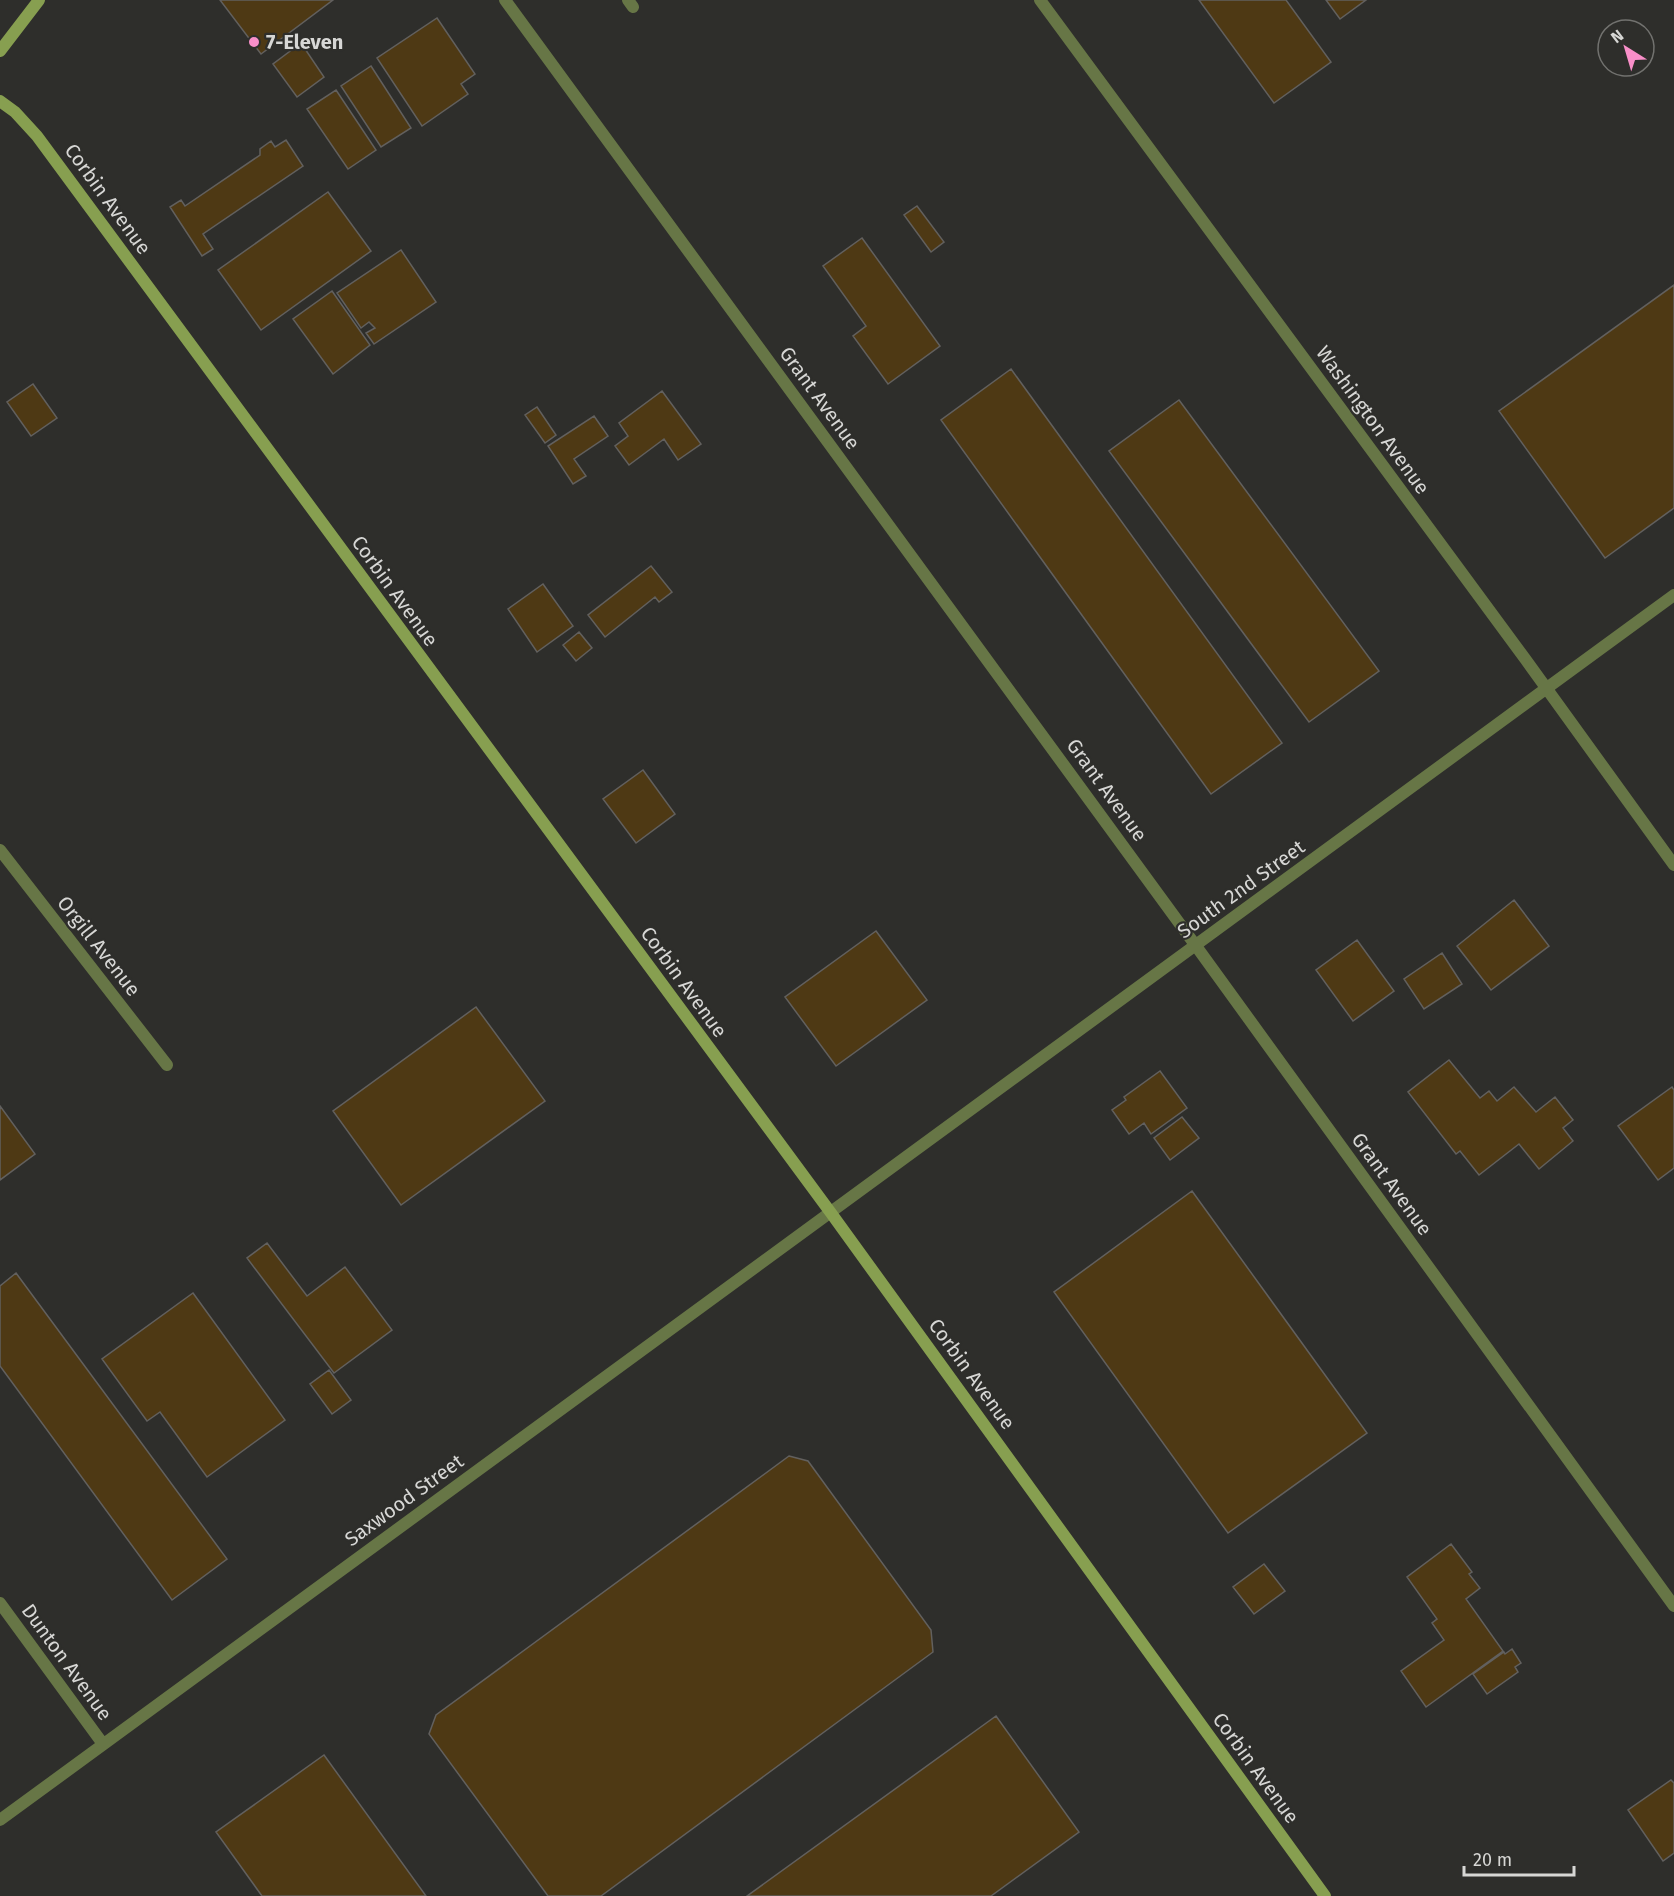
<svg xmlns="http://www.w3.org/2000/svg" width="1674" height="1896" viewBox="0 0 1674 1896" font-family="'Fira Sans',sans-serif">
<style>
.building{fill:#4e3914;stroke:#62605e;stroke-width:1.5}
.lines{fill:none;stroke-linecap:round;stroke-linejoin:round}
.lane{stroke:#677646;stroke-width:12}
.street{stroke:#677646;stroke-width:12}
.secondary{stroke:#879f50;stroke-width:12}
.poi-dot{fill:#f98fc9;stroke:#2e2e2b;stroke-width:2}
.labels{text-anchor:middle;stroke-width:4.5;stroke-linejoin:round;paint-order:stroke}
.poi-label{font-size:20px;font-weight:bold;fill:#d7d7d5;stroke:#2e2e2b;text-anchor:start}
.street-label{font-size:20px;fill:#d7d7d5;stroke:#2e2e2b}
</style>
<rect width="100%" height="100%" fill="#2e2e2b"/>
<path class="building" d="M220 0H333L261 54Z
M1199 0H1286L1331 62 1274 103Z
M1326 0H1366L1340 19Z
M437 18 475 74 461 84 468 94 422 126 377 58Z
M301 43 324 77 297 97 273 64Z
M371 66 411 128 381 147 341 86Z
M336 90 376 150 348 169 307 109Z
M286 140 303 166 203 234 213 249 202 256 170 207 181 200 185 206 260 155V149L271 141 275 147Z
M328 192 371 251 261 330 218 270Z
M917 206 944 242 931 252 904 215Z
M862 238 940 346 888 384 853 336 866 326 823 266Z
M401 250 436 302 374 344 366 333 375 328 369 322 361 328 337 293Z
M1674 285V508L1605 558 1499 411Z
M332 291 370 345 333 374 293 319Z
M1011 369 1282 743 1211 794 941 420Z
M33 384 57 418 31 436 7 402Z
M662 391 701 444 678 460 664 439 629 465 615 446 628 436 619 423Z
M1179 400 1379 671 1309 722 1109 451Z
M537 407 556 435 545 443 525 415Z
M594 416 608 436 574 459 586 476 573 484 548 446Z
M651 566 672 592 659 602 655 597 605 637 588 615Z
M543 584 573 626 537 652 508 609Z
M579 632 592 648 576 661 563 645Z
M643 770 675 814 636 843 603 799Z
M1514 900 1549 946 1491 990 1457 946Z
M876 931 927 1000 836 1066 785 997Z
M1357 940 1394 991 1353 1021 1316 970Z
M1442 953 1462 984 1424 1009 1404 979Z
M476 1007 545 1101 401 1205 333 1111Z
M1449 1060 1480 1098 1489 1091 1497 1101 1514 1087 1536 1112 1555 1097 1573 1120 1563 1128 1573 1141 1539 1169 1519 1144 1479 1175 1460 1151 1456 1154 1408 1092Z
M1160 1071 1187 1108 1151 1134 1144 1123 1129 1134 1112 1110 1126 1100 1124 1097Z
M1672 1087 1674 1090V1168L1658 1180 1618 1126Z
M0 1106 35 1154 0 1180Z
M1182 1117 1199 1138 1170 1160 1154 1138Z
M1192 1191 1367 1433 1228 1533 1054 1292Z
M267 1243 307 1296 345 1267 392 1330 334 1373 247 1258Z
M16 1273 227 1559 172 1600 0 1366V1286Z
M193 1293 285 1420 207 1477 160 1412 147 1421 102 1359Z
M329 1370 351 1400 332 1414 310 1384Z
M789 1456 808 1461 931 1630 933 1652 601 1896H548L429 1734 436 1715Z
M1451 1544 1472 1572 1469 1574 1480 1588 1466 1599 1503 1651 1426 1707 1401 1671 1444 1640 1432 1623 1437 1619 1407 1577Z
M1264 1564 1285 1591 1254 1614 1233 1587Z
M1512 1649 1521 1663 1515 1667 1518 1672 1487 1694 1473 1674 1504 1652 1505 1654Z
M996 1716 1079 1832 991 1896H747Z
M324 1755 426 1896H262L216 1832Z
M1671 1780 1674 1783V1853L1663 1861 1628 1810Z"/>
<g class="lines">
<path class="lane" d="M628 0 633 7"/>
<path class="street" d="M505 0 1196 946 1674 1606
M1040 0 1526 660 1674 865
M0 850 167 1065
M0 1603 103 1744
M0 1820 1674 595"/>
<path class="secondary" d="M0 51 39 0
M0 101 15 112 37 136 831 1213 1325 1896"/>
</g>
<circle class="poi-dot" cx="254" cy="42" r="6"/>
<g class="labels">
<g class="poi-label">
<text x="266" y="49">7-Eleven</text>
</g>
<g class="street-label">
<text transform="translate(108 199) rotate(54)" y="7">Corbin Avenue</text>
<text transform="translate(820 398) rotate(54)" y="7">Grant Avenue</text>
<text transform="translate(1373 420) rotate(54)" y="7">Washington Avenue</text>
<text transform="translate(395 591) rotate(54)" y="7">Corbin Avenue</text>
<text transform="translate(1107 790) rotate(54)" y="7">Grant Avenue</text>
<text transform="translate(1241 889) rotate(-36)" y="7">South 2nd Street</text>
<text transform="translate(99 946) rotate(52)" y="7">Orgill Avenue</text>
<text transform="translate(684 982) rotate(54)" y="7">Corbin Avenue</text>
<text transform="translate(1392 1184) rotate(54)" y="7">Grant Avenue</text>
<text transform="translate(972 1374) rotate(54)" y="7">Corbin Avenue</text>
<text transform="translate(404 1500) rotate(-36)" y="7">Saxwood Street</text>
<text transform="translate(67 1662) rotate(54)" y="7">Dunton Avenue</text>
<text transform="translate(1256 1768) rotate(54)" y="7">Corbin Avenue</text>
</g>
</g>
<g transform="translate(1626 48) rotate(323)"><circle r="28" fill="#2e2e2b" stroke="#72726f" stroke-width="1.5"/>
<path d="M0-4.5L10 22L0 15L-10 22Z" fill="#f98fc9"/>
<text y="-9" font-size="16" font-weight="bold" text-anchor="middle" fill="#d7d7d5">N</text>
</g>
<path d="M1464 1866v9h110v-9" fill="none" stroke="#d7d7d5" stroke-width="3"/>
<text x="1473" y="1866" font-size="18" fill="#d7d7d5" stroke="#2e2e2b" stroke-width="4.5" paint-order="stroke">20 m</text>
</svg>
